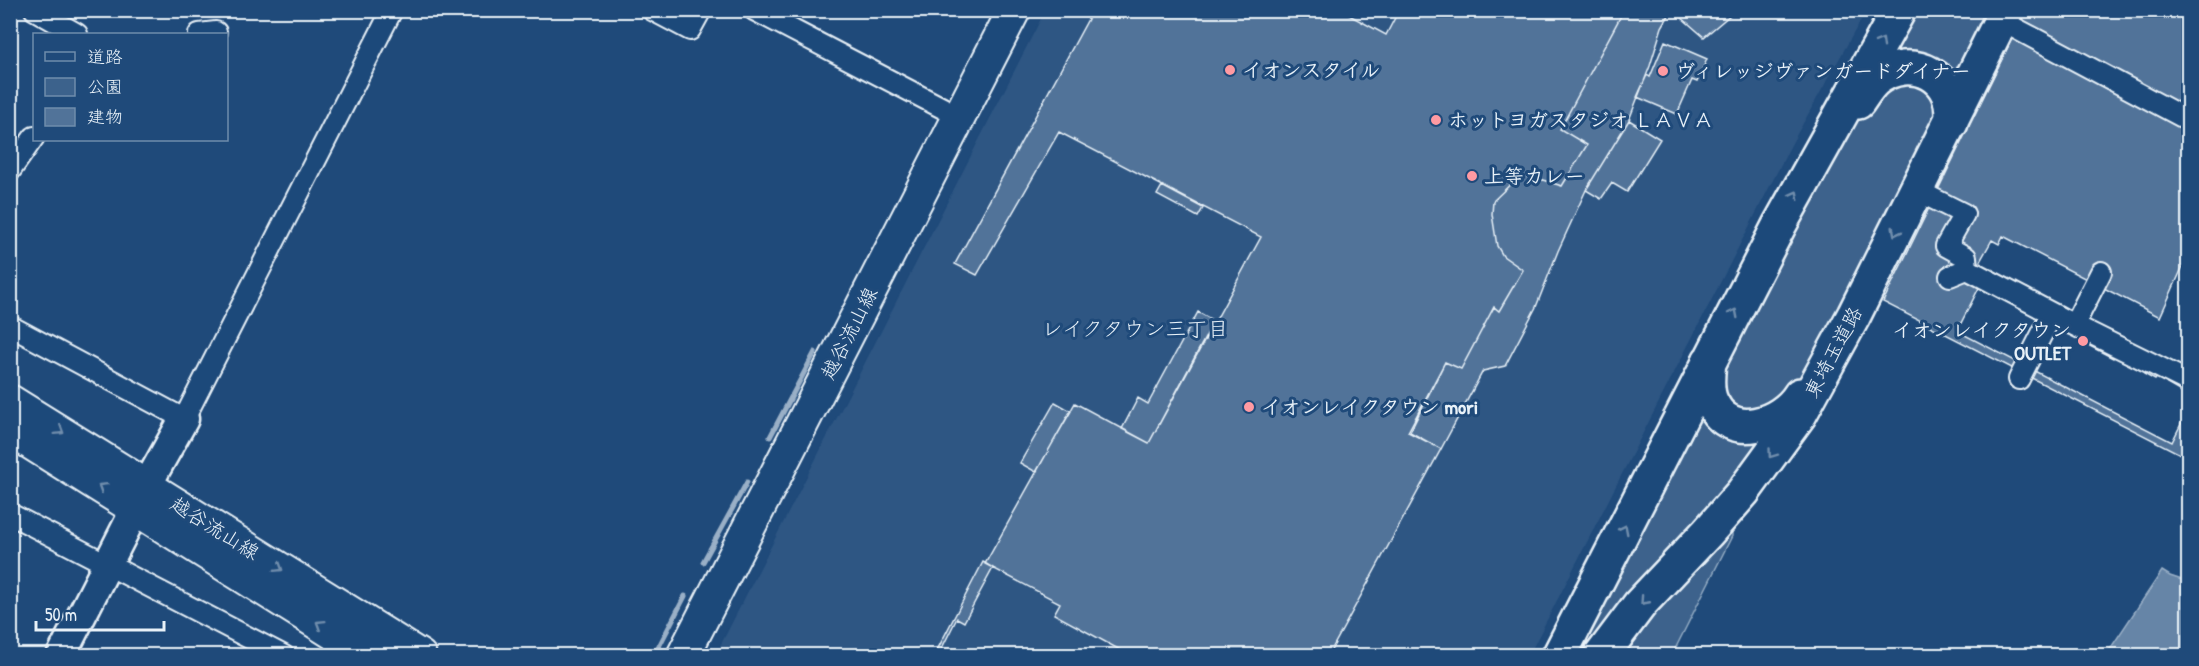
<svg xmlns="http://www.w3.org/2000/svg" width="2199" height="666" viewBox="0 0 2199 666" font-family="'Patrick Hand','Klee One',sans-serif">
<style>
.built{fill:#2e5683}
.green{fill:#3c628c;stroke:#92aac2;stroke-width:1.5}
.water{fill:#6685a7;stroke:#9ab0c7;stroke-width:1.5}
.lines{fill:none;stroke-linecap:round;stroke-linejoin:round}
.stream{stroke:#9ab0c7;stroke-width:5}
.building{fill:#517399;stroke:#e8f1f8;stroke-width:1.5;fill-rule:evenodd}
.street-casing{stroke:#e8f1f8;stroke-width:24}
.secondary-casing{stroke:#e8f1f8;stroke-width:33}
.primary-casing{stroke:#e8f1f8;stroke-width:36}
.highway-casing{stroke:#e8f1f8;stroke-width:38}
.street{stroke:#1f4a7a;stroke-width:20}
.secondary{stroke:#1f4a7a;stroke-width:28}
.primary{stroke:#1f4a7a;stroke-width:32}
.highway{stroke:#1f4a7a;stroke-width:33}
.oneway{stroke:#6f8dac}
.poi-dot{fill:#ff9aa2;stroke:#1f4a7a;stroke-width:2}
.labels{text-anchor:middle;stroke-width:6;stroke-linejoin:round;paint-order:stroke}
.poi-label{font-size:20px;font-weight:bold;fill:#e8f1f8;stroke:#1f4a7a;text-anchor:start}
.street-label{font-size:20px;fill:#e8f1f8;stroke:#1f4a7a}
.neighbourhood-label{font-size:21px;fill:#e8f1f8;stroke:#1f4a7a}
</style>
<rect width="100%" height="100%" fill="#1f4a7a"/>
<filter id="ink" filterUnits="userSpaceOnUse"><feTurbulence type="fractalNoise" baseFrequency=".0167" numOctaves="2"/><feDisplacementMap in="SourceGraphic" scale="12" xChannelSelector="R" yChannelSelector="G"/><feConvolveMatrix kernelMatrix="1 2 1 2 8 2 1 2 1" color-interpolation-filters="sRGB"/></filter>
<g filter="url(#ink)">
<path class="built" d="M1045 11H1866L1792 143 1529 655 715 656Z"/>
<path class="green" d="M1909 11H1996L1958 88 1884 58Z
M1888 80 1925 82 1940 115 1844 313 1810 361 1791 393 1767 411 1732 410 1719 375 1810 189 1871 95Z
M1699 400 1780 428 1590 655 1567 656Z
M1732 527V536L1672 655 1623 656 1668 598Z"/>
<path class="water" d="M2162 571 2170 576 2188 582V655H2106Z"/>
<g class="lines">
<path class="stream" d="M770 437 815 352
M703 562 747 482
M654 656 685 596"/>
</g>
<path class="building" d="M1093 10H1340L1386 35 1399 10H1624L1560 129 1587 145 1562 186 1530 176 1516 179 1493 201 1492 214 1497 246 1503 256 1523 270 1499 311 1494 307 1461 369 1445 362 1410 432 1441 449 1328 656H1131L1054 614 1060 603 985 564 1075 403 1149 443 1261 237 1059 132 977 275 955 264Z
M1624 10H1672L1662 27 1650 66 1629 120 1586 190 1558 251 1536 307 1505 366 1483 371 1441 449 1408 432 1445 362 1461 369 1494 307 1499 311 1523 270 1503 256 1497 246 1492 214 1493 201 1516 179 1530 176 1562 186 1587 145 1560 129Z
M1673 10H1736L1704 37Z
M2026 10H2188V454L2184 456 1883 302Z
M1665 41 1707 59 1697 82 1692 80 1677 114 1637 97 1647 75 1650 77Z
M1629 120 1660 139 1627 192 1612 183 1601 199 1586 190Z
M1162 186 1203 208 1198 217 1157 195Z
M2003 236 2160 317 2188 255V350L2185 355 2188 357V372L2178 366 2167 384 2186 395 2188 391V410L2172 442 1957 331 1988 270 1979 263 1992 240 1999 244ZM2027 288 2042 297 2056 320 2072 336 2040 320 2016 305ZM2061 305 2119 338 2069 315ZM2088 345 2115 348 2136 346 2168 361 2155 380 2144 374 2148 369 2118 351 2113 358Z
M1198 312 1214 321 1149 443 1122 429 1138 398 1148 404Z
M1055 402 1071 411 1036 472 1020 463Z
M983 562 993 568 964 622 957 618 938 656H934Z"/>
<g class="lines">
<defs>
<path id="street" d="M35 10 77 34
M652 10 690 30 701 10
M754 10 960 117
M2011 26 2188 120
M199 34 216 32
M10 171 34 137
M1926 195 1964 214 1946 246 1966 257 1967 269 2074 325 2185 380 2188 384
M1950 276 1967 269
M2074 325 2101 272
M10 326 184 419 392 10
M2019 379 2052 314
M10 514 284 656"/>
<path id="secondary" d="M61 656 156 469 184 419"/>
<path id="primary" d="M10 401 420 656
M10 430 370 656
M683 656 1014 10"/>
<path id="highway" d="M1858 102C1863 95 1868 86 1875 80 1911 51 1959 77 1951 123
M1709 361C1708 374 1705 390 1712 403 1730 442 1782 424 1800 395
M1559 656 1780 224 1899 10
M1601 656 1640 604 1708 532 1743 492 1800 414 1854 315 2006 10"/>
</defs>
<use href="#street" class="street-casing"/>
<use href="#secondary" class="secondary-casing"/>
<use href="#primary" class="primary-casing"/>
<use href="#highway" class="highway-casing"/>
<use href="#street" class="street"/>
<use href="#secondary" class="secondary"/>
<use href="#primary" class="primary"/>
<use href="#highway" class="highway"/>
</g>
<defs><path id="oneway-chevron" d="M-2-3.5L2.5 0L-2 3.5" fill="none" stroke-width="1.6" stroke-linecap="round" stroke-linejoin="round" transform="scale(1.5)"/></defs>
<g class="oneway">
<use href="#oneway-chevron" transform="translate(1881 42) rotate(-60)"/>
<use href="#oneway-chevron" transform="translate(1795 195) rotate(-62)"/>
<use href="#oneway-chevron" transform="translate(1896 232) rotate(117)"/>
<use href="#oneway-chevron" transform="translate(1734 313) rotate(-63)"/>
<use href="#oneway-chevron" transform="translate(60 431) rotate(32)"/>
<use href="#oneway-chevron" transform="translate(1772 454) rotate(126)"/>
<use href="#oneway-chevron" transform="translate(102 487) rotate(-148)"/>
<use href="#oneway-chevron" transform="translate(1624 529) rotate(-63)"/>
<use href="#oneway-chevron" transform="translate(279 568) rotate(32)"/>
<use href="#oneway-chevron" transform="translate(1644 601) rotate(132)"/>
<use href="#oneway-chevron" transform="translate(320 624) rotate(-148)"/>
</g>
</g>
<g class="poi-dot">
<circle cx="1230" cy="70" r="6"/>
<circle cx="1663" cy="71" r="6"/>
<circle cx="1436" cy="120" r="6"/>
<circle cx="1472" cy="176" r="6"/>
<circle cx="2083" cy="341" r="6"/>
<circle cx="1249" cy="407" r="6"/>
</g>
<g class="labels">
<g class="poi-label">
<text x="1242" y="77">イオンスタイル</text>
<text x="1675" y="78">ヴィレッジヴァンガードダイナー</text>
<text x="1448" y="127">ホットヨガスタジオ ＬＡＶＡ</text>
<text x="1484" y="183">上等カレー</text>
<text x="2071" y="337" text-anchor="end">イオンレイクタウン<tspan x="2071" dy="23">OUTLET</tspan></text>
<text x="1261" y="414">イオンレイクタウン mori</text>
</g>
<g class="street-label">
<text transform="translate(849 333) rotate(-63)" y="7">越谷流山線</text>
<text transform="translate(1833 352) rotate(-62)" y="7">東埼玉道路</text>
<text transform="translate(215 528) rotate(32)" y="7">越谷流山線</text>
</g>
<g class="neighbourhood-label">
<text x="1135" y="336">レイクタウン三丁目</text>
</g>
</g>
<rect width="2199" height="666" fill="none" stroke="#1f4a7a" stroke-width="36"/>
<rect x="18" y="18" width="2163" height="630" fill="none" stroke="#e8f1f8" stroke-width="2" filter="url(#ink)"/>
<rect x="33" y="33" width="195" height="108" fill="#1f4a7a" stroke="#6f8dac" stroke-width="1.5"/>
<rect x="45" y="52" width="30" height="9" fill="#1f4a7a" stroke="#6f8dac" stroke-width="1.5"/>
<text x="87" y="63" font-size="18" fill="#e8f1f8">道路</text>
<rect x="45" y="78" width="30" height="18" fill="#3c628c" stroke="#6f8dac" stroke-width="1.5"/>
<text x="87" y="93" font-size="18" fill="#e8f1f8">公園</text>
<rect x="45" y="108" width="30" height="18" fill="#517399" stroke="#6f8dac" stroke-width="1.5"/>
<text x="87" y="123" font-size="18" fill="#e8f1f8">建物</text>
<path d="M36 621v9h128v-9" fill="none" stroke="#e8f1f8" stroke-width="3"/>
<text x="45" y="621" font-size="18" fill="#e8f1f8" stroke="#1f4a7a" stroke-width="4.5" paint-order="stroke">50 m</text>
</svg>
